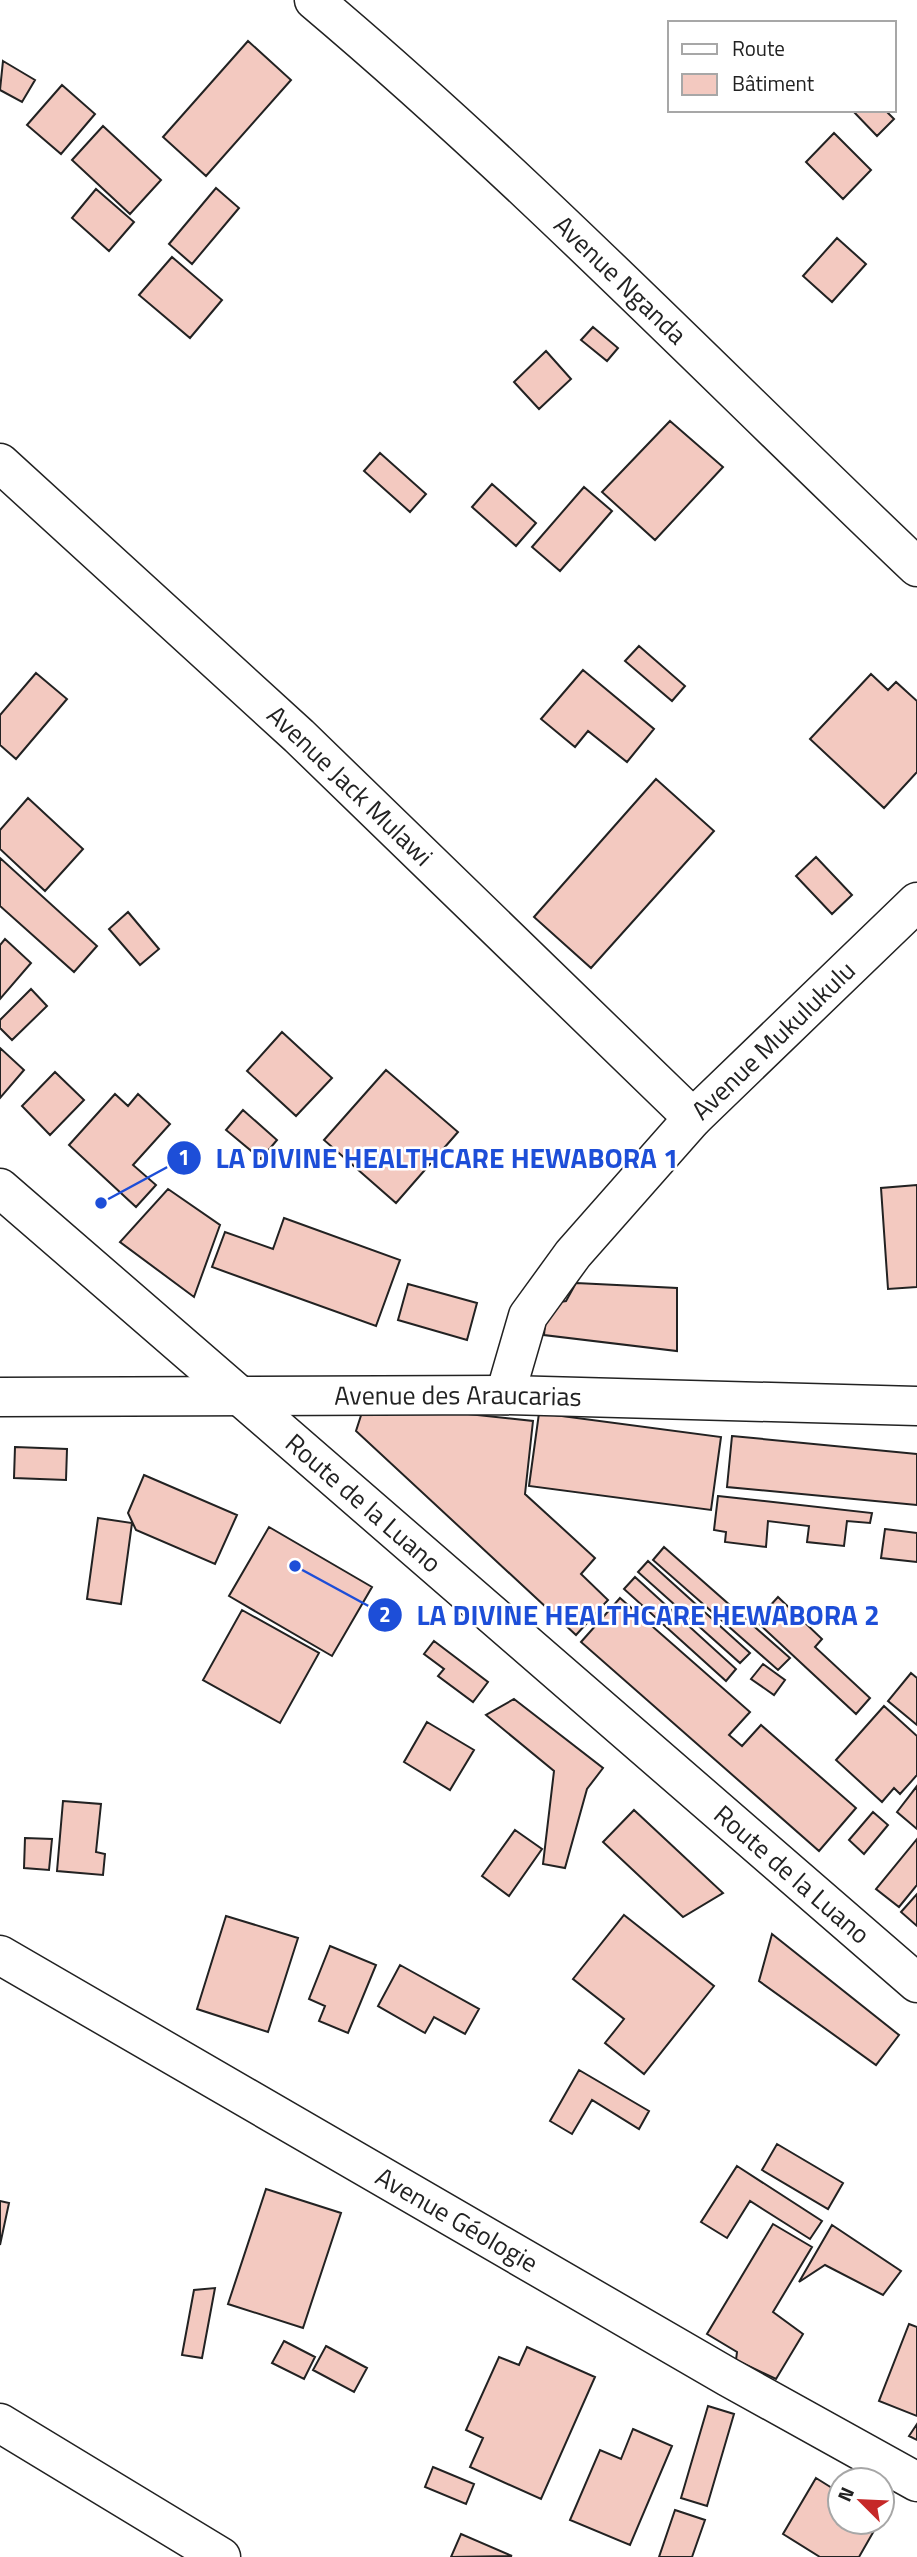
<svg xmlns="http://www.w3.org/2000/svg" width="917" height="2557" viewBox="0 0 917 2557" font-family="'Titillium Web',sans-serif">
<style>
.building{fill:#f3c9c0;stroke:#222;stroke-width:2}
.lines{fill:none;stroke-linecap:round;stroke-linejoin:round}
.minor-casing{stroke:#222;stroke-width:41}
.minor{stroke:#fff;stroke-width:38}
.labels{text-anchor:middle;stroke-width:5;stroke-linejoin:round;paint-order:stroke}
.street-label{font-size:26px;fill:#222;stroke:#fff}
.leader{fill:none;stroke:#1d4ed8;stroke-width:2.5}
.callout-dot{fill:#1d4ed8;stroke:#fff;stroke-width:2.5}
.mark-label{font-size:21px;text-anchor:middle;font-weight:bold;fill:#fff}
.callout-label{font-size:28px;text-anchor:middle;font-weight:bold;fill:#1d4ed8;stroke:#fff;stroke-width:5;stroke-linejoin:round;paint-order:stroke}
</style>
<rect width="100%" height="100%" fill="#fff"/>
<path class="building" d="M248 41 291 80 206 176 163 137Z
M3 61 35 80 22 102 0 90Z
M62 85 95 114 61 154 27 125Z
M852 110H885L894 119 877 136Z
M103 126 161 180 130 214 72 160Z
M834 133 871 170 843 199 806 162Z
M216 188 239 208 192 264 169 244Z
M96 189 134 222 109 251 72 218Z
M837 238 866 264 832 302 803 276Z
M172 257 222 300 190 338 139 295Z
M593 327 618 348 607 361 581 340Z
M546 351 571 379 539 409 514 382Z
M670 421 723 467 655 540 602 492Z
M380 453 426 494 410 512 364 471Z
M492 484 536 523 516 546 472 507Z
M584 487 612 511 560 571 532 547Z
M639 646 685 686 672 701 625 661Z
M583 670 654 729 627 762 588 731 575 747 541 719Z
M36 673 67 699 16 759 0 745V715Z
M871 674 888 690 896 682 917 701V772L884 808 810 739Z
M656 779 714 831 591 968 534 917Z
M28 798 83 849 45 891 0 849V830Z
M816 857 852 895 832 914 796 876Z
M0 858 97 946 74 972 0 906Z
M128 912 159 949 140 965 109 929Z
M5 939 31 963 0 999V945Z
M31 989 47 1006 12 1040 0 1028V1020Z
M282 1032 332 1078 296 1116 247 1071Z
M0 1048 24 1070 0 1098Z
M386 1070 458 1132 396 1203 324 1140Z
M55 1072 84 1100 50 1135 22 1106Z
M115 1094 128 1106 138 1094 170 1124 133 1165 156 1185 136 1207 69 1145Z
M243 1110 277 1140 261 1159 226 1130Z
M917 1185V1287L888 1289 881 1188Z
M168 1189 220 1225 194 1297 120 1242Z
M284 1218 400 1260 376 1326 212 1267 225 1232 273 1249Z
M576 1283 677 1288V1351L544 1335 547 1304 566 1301Z
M408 1284 477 1303 467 1340 398 1320Z
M365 1403 533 1421 525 1494 595 1558 581 1574 608 1600 576 1635 356 1431Z
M539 1413 721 1437 711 1510 529 1486Z
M732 1436 917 1454V1505L727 1487Z
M15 1447 67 1449 66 1480 14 1478Z
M144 1475 237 1515 215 1564 136 1530 128 1513Z
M718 1496 872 1513 870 1523 847 1521 844 1546 807 1542 809 1526 768 1521 766 1547 725 1542 726 1532 714 1530Z
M98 1518 132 1523 121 1604 87 1599Z
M269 1527 372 1587 332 1656 229 1596Z
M885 1529 917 1533V1562L881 1558Z
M664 1547 790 1658 778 1670 653 1560Z
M648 1561 750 1653 740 1663 638 1572Z
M635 1577 736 1669 726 1681 624 1589Z
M778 1597 822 1639 815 1647 870 1698 856 1714 756 1621Z
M620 1598 750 1712 729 1735 742 1746 761 1725 856 1808 819 1851 581 1642Z
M242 1610 319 1653 280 1723 203 1680Z
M434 1641 488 1682 473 1702 438 1676 444 1669 424 1654Z
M763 1664 785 1680 774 1695 751 1679Z
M911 1673 917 1678V1725L888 1701Z
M514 1699 603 1768 587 1789 565 1868 543 1864 554 1771 486 1715Z
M884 1706 917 1736V1775L900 1794 894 1788 882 1802 836 1760Z
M427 1722 474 1750 450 1790 404 1762Z
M917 1786V1829L897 1812Z
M63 1801 101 1804 96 1852 105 1854 103 1875 57 1871Z
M634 1810 723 1893 683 1917 603 1842Z
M873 1812 888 1825 864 1854 849 1840Z
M515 1830 542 1849 509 1896 482 1876Z
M25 1838 52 1839 49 1870 24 1868Z
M917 1839V1885L899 1907 876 1889Z
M917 1894V1926L901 1912Z
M624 1915 714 1986 644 2074 605 2043 624 2019 573 1979Z
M226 1916 298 1938 268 2032 197 2009Z
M772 1934 899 2035 876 2065 759 1981Z
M330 1946 376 1965 348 2033 319 2021 325 2006 309 1999Z
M400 1965 479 2009 465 2034 434 2017 425 2033 378 2006Z
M579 2070 649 2111 639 2129 592 2100 572 2134 550 2121Z
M777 2144 843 2183 828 2209 762 2170Z
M737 2166 822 2221 810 2239 750 2201 727 2238 701 2222Z
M266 2189 341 2213 303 2328 228 2304Z
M0 2201 9 2203 0 2245Z
M773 2224 812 2247 773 2312 803 2334 776 2379 736 2360 737 2352 707 2334Z
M832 2225 901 2271 883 2295 825 2265 799 2282Z
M215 2288 202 2358 182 2355 194 2290Z
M909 2324 917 2327V2416L879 2401Z
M284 2341 315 2357 304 2379 272 2363Z
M326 2346 367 2368 354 2392 313 2370Z
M527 2347 595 2377 541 2499 470 2467 483 2438 466 2430 499 2357 519 2365Z
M708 2406 734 2414 707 2506 681 2498Z
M917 2424V2440L909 2436Z
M633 2429 672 2446 630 2545 570 2520 600 2450 621 2459Z
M433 2467 474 2484 466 2504 425 2487Z
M816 2478 840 2493V2522H879L859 2557H820L783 2534Z
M675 2510 705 2520 692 2557H659Z
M461 2534 512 2556 451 2557Z"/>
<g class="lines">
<defs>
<g id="minor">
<path id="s1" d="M314 0C525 178 717 377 917 567"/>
<path id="s2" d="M0 463 299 736 693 1118"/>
<path id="s3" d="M0 1188 917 1983"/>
<path id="s4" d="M505 1395 528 1316 573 1254 693 1118 917 902"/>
<path id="s5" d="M0 1397 505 1395 917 1406"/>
<path id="s6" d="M0 1955 728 2377 917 2482"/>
<path d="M0 2423 221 2557"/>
</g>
</defs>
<use href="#minor" class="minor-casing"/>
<use href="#minor" class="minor"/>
</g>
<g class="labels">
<g class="street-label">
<text dy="9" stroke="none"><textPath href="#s1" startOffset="415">Avenue Nganda</textPath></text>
<text dy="9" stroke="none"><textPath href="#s2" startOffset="476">Avenue Jack Mulawi</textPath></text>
<text dy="9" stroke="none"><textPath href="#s4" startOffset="452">Avenue Mukulukulu</textPath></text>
<text dy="9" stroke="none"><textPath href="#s5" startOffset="458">Avenue des Araucarias</textPath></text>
<text dy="9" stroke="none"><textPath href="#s3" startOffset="481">Route de la Luano</textPath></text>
<text dy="9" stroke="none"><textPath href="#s3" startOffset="1048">Route de la Luano</textPath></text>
<text dy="9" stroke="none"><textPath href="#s6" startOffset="528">Avenue Géologie</textPath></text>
</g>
</g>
<path class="leader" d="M101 1203L184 1158M295 1566L385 1615"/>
<g class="callout-dot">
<circle cx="101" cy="1203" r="7"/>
<circle cx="295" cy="1566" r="7"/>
<circle cx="184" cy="1158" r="18"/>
<circle cx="385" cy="1615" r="18"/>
</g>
<g class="mark-label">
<text x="184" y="1165">1</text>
<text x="385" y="1622">2</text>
</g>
<g class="callout-label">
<text x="447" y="1168">LA DIVINE HEALTHCARE HEWABORA 1</text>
<text x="648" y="1625">LA DIVINE HEALTHCARE HEWABORA 2</text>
</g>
<rect x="668" y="21" width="228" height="91" fill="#ffffff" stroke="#a7a7a7" stroke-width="2"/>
<rect x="682" y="44" width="35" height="10" fill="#ffffff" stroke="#a7a7a7" stroke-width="2"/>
<text x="732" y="56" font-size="21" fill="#222222">Route</text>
<rect x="682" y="74" width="35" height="21" fill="#f3c9c0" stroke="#a7a7a7" stroke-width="2"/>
<text x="732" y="91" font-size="21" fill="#222222">Bâtiment</text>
<g transform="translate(861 2501) rotate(294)"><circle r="33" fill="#ffffff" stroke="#a7a7a7" stroke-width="2"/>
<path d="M0-5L12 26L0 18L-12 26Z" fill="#c62828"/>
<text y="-10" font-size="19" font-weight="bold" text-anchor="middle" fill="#222222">N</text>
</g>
</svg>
